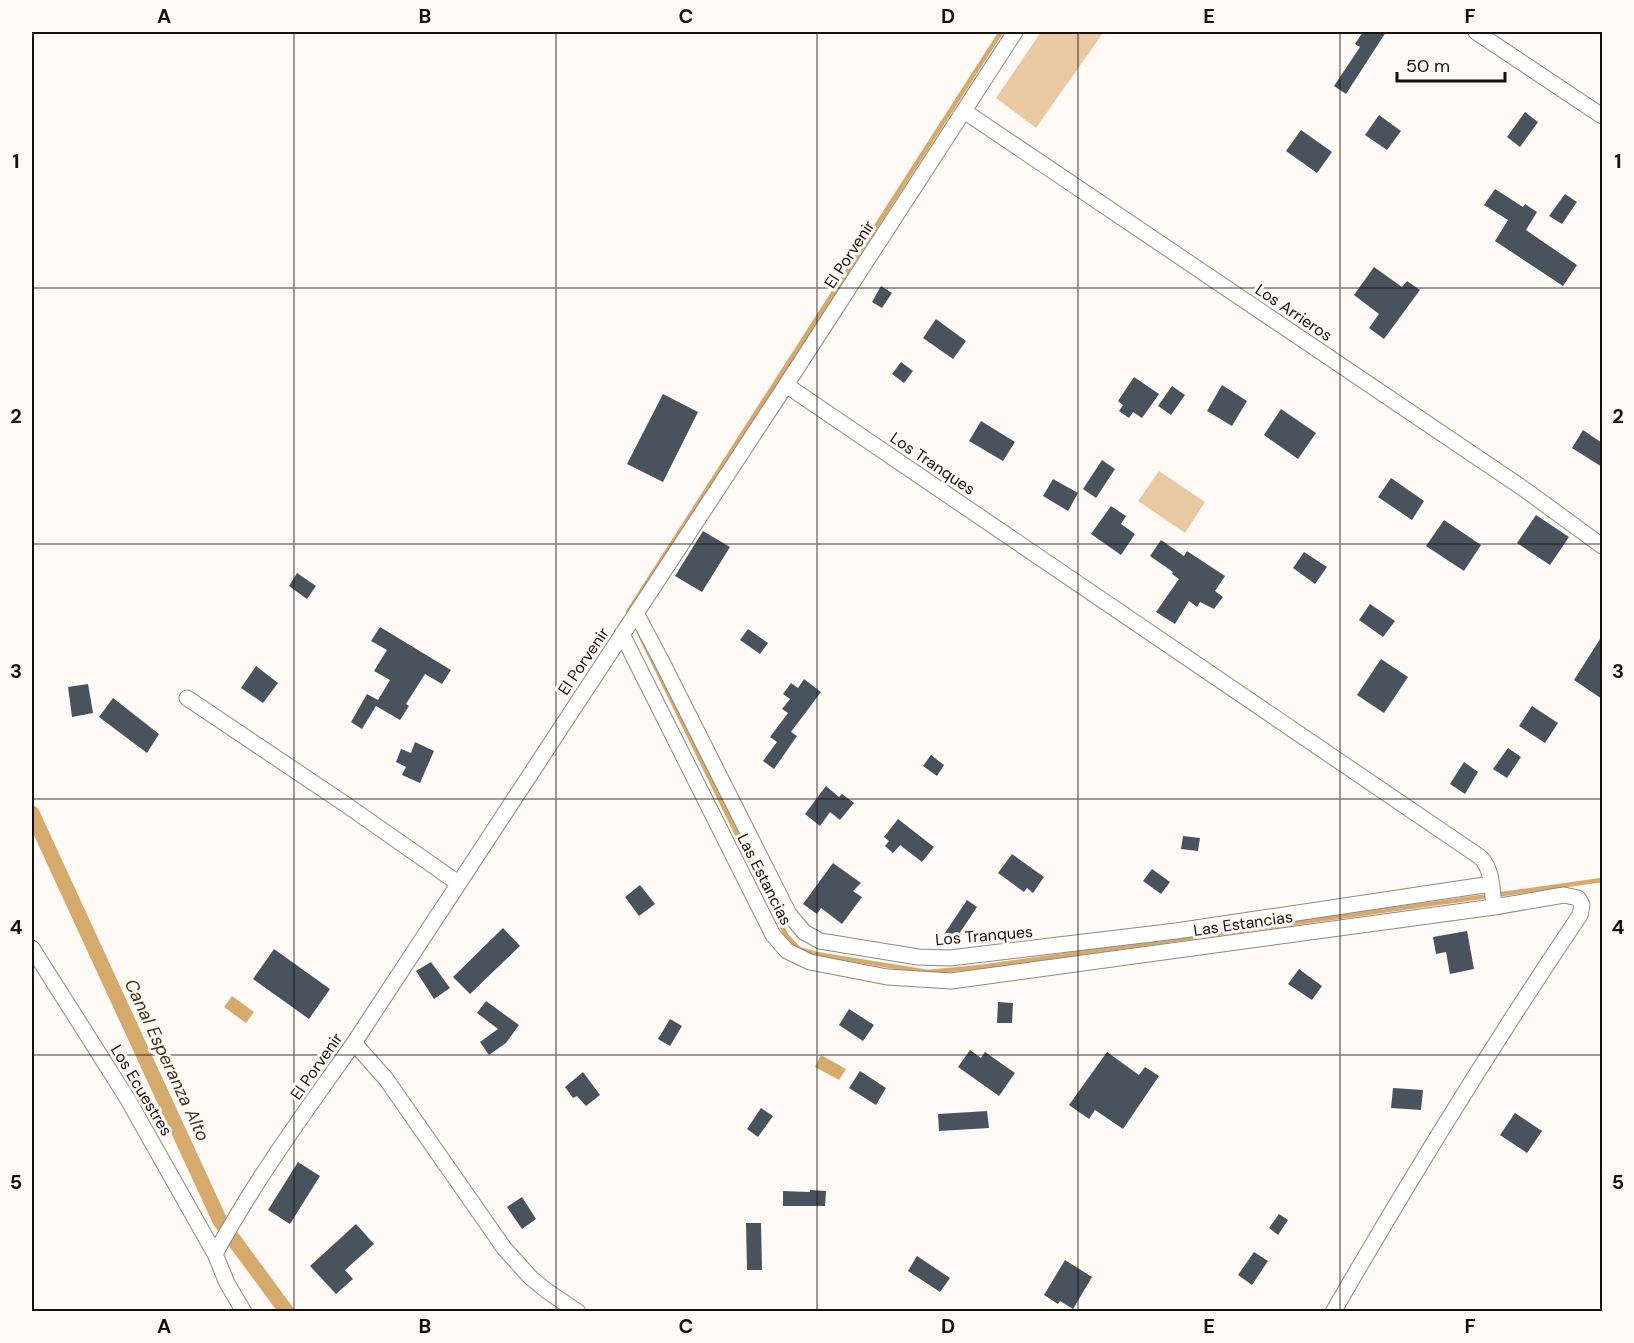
<svg xmlns="http://www.w3.org/2000/svg" width="1634" height="1343" viewBox="0 0 1634 1343" font-family="'DM Sans',sans-serif">
<style>
.green{fill:#e8c9a2}
.water{fill:#d6a96d}
.lines{fill:none;stroke-linecap:round;stroke-linejoin:round}
.stream{stroke:#d6a96d;stroke-width:4.5}
.canal{stroke:#d6a96d;stroke-width:15}
.building{fill:#49535d}
.minor-casing{stroke:#91887c;stroke-width:17}
.minor{stroke:#fff;stroke-width:15}
.grid{fill:none;stroke:#14110c;stroke-width:1.5;stroke-opacity:0.55}
.labels{text-anchor:middle;stroke-width:6;stroke-linejoin:round;paint-order:stroke}
.street-label{font-size:16px;fill:#14110c;stroke:#fffaf5}
.water-label{font-size:18px;font-style:italic;fill:#463218;stroke:#fffaf5}
.neatline{fill:none;stroke:#14110c;stroke-width:2}
.grid-label{font-size:20px;text-anchor:middle;font-weight:bold;fill:#14110c}
</style>
<rect width="100%" height="100%" fill="#fffaf5"/>
<path class="green" d="M1041 32 1103 33 1036 128 996 98Z
M1159 471 1205 502 1185 533 1138 501Z"/>
<path class="water" d="M232 996 254 1012 246 1023 224 1007Z
M821 1055 846 1069 839 1080 815 1067Z"/>
<g class="lines">
<path class="stream" d="M631 617 628 612 1001 32
M640 635 786 935 799 949 816 954 928 972 980 967 1602 880"/>
<path class="canal" d="M32 813 220 1221 287 1312"/>
</g>
<path class="building" d="M1363 32H1386L1346 94 1334 86 1360 47 1355 44Z
M1525 112 1538 122 1520 147 1507 137Z
M1379 115 1401 131 1387 150 1365 135Z
M1301 130 1332 152 1317 173 1286 151Z
M1495 189 1523 207 1525 204 1537 212 1526 230 1577 265 1563 286 1495 241 1508 220 1484 205Z
M1565 194 1577 202 1562 224 1549 216Z
M1374 267 1402 287 1407 281 1420 290 1384 339 1369 328 1379 314 1354 295Z
M881 286 892 293 882 308 872 302Z
M936 319 966 341 953 359 923 338Z
M901 362 913 371 904 383 892 374Z
M1134 377 1159 394 1142 418 1133 412 1129 418 1119 411 1123 405 1118 401Z
M1222 385 1247 401 1232 426 1207 411Z
M1172 386 1185 395 1171 415 1158 406Z
M663 394 698 412 663 482 627 464Z
M1281 409 1316 433 1298 459 1264 435Z
M981 421 1015 442 1003 461 969 441Z
M1583 430 1602 443V467L1572 448Z
M1102 460 1115 469 1096 498 1083 489Z
M1391 478 1424 501 1412 520 1378 497Z
M1053 479 1078 493 1068 511 1043 496Z
M1111 506 1126 516 1121 524 1135 534 1121 555 1091 534Z
M1536 515 1569 537 1550 565 1517 543Z
M1444 520 1481 545 1464 571 1426 546Z
M703 531 730 547 702 592 675 576Z
M1161 540 1184 556 1187 551 1225 576 1215 591 1223 597 1214 609 1200 602 1197 607 1189 601 1175 624 1156 612 1179 579 1172 574 1173 572 1150 556Z
M1304 552 1327 567 1315 584 1293 568Z
M297 573 316 586 307 599 289 586Z
M1370 604 1395 621 1383 637 1359 620Z
M380 627 451 670 442 684 425 674 406 704 409 706 400 720 376 706 362 729 351 722 367 694 378 700 390 680 374 671 387 650 371 641Z
M748 629 768 643 760 654 740 640Z
M1602 636V699L1574 680Z
M1381 659 1408 677 1384 713 1357 695Z
M256 666 278 683 263 703 241 688Z
M804 679 821 692 791 732 797 736 774 769 763 761 777 742 770 737 788 713 782 709 790 699 783 694 791 683 798 688Z
M88 684 93 713 72 717 68 687Z
M113 698 159 734 147 753 99 717Z
M1532 706 1558 723 1545 743 1519 726Z
M415 742 434 751 420 783 402 775 406 767 396 762 401 749 411 753Z
M1508 748 1521 757 1507 778 1493 769Z
M931 755 944 765 937 776 923 766Z
M1464 762 1478 772 1465 794 1450 784Z
M826 786 839 797 842 794 854 803 840 820 830 812 820 826 805 814Z
M898 819 934 847 922 862 900 845 893 853 885 846 889 841 884 837Z
M1183 836 1200 838 1198 851 1181 849Z
M1012 854 1044 877 1033 893 1027 888 1024 892 998 873Z
M833 863 861 883 853 891 862 897 842 924 821 908 817 914 803 904Z
M1152 869 1170 882 1161 894 1143 881Z
M640 885 655 904 639 916 625 897Z
M967 900 977 907 953 943 943 936Z
M503 928 520 946 470 994 453 977Z
M1467 931 1474 969 1450 974 1446 952 1436 954 1433 937Z
M274 949 330 989 309 1019 253 979Z
M431 962 450 988 434 999 416 971Z
M1299 969 1322 986 1312 1000 1288 984Z
M486 1001 519 1025 506 1043 489 1055 480 1042 498 1029 477 1013Z
M998 1002 1013 1003 1012 1023H997Z
M849 1009 874 1025 863 1041 839 1025Z
M670 1019 682 1026 670 1046 658 1039Z
M970 1050 981 1058 985 1052 1015 1073 999 1096 958 1067Z
M1107 1052 1139 1075 1145 1067 1159 1076 1123 1129 1095 1110 1089 1119 1069 1105Z
M860 1071 886 1088 876 1105 849 1088Z
M583 1072 600 1095 586 1106 577 1096 573 1098 565 1087Z
M1393 1088 1423 1090 1421 1110 1391 1108Z
M761 1108 773 1116 758 1137 747 1129Z
M987 1111 989 1128 939 1131 938 1114Z
M1515 1113 1542 1131 1527 1153 1500 1135Z
M298 1162 320 1176 290 1224 268 1210Z
M810 1190 826 1191 825 1206H783V1191L810 1192Z
M522 1197 536 1219 522 1229 507 1207Z
M1279 1214 1288 1220 1278 1235 1269 1228Z
M746 1223H761L762 1270H747Z
M356 1224 374 1244 345 1270 353 1279 336 1294 310 1266Z
M1254 1252 1268 1261 1252 1285 1238 1275Z
M917 1256 950 1278 940 1292 908 1271Z
M1065 1260 1092 1277 1073 1309 1060 1301 1058 1304 1044 1295Z"/>
<g class="lines">
<defs>
<path id="minor" d="M1476 32 1602 116
M964 111 1524 489 1602 546
M786 385 1480 857C1493 869 1492 891 1494 907
M636 613 661 660 789 914 804 932 820 941 918 957 950 958 1176 931 1491 884
M622 634 773 935 787 951 810 962 887 977 951 981 1494 907 1564 895 1578 898 1582 905 1580 915C1493 1044 1411 1177 1333 1312
M187 698 345 804 458 883
M32 948 127 1098 215 1254 227 1283 244 1312
M354 1043 386 1079 504 1248 531 1278 547 1291 578 1312
M215 1254C255 1180 305 1112 354 1043L786 385 1015 32"/>
</defs>
<use href="#minor" class="minor-casing"/>
<use href="#minor" class="minor"/>
</g>
<path class="grid" d="M294 32V1312M556 32V1312M817 32V1312M1078 32V1312M1340 32V1312M32 288H1602M32 544H1602M32 799H1602M32 1055H1602"/>
<g class="labels">
<g class="street-label">
<text transform="translate(849 254) rotate(-57)" y="6">El Porvenir</text>
<text transform="translate(1294 312) rotate(34)" y="6">Los Arrieros</text>
<text transform="translate(933 463) rotate(34)" y="6">Los Tranques</text>
<text transform="translate(583 661) rotate(-56)" y="6">El Porvenir</text>
<text transform="translate(765 879) rotate(63)" y="6">Las Estancias</text>
<text transform="translate(1243 923) rotate(-8)" y="6">Las Estancias</text>
<text transform="translate(984 935) rotate(-5)" y="6">Los Tranques</text>
<text transform="translate(316 1066) rotate(-55)" y="6">El Porvenir</text>
<text transform="translate(142 1090) rotate(59)" y="6">Los Ecuestres</text>
</g>
<g class="water-label">
<text transform="translate(167 1060) rotate(65)" y="6">Canal Esperanza Alto</text>
</g>
</g>
<rect width="1634" height="1343" fill="none" stroke="#fffaf5" stroke-width="66"/>
<path d="M1397 72v9h108v-9" fill="none" stroke="#14110c" stroke-width="3"/>
<text x="1406" y="72" font-size="18" fill="#14110c" stroke="#fffaf5" stroke-width="4.5" paint-order="stroke">50 m</text>
<rect x="33" y="33" width="1568" height="1277" class="neatline"/>
<g class="grid-label">
<text x="164" y="23">A</text>
<text x="425" y="23">B</text>
<text x="686" y="23">C</text>
<text x="948" y="23">D</text>
<text x="1209" y="23">E</text>
<text x="1470" y="23">F</text>
<text x="16" y="168">1</text>
<text x="1618" y="168">1</text>
<text x="16" y="423">2</text>
<text x="1618" y="423">2</text>
<text x="16" y="678">3</text>
<text x="1618" y="678">3</text>
<text x="16" y="934">4</text>
<text x="1618" y="934">4</text>
<text x="16" y="1189">5</text>
<text x="1618" y="1189">5</text>
<text x="164" y="1333">A</text>
<text x="425" y="1333">B</text>
<text x="686" y="1333">C</text>
<text x="948" y="1333">D</text>
<text x="1209" y="1333">E</text>
<text x="1470" y="1333">F</text>
</g>
</svg>
